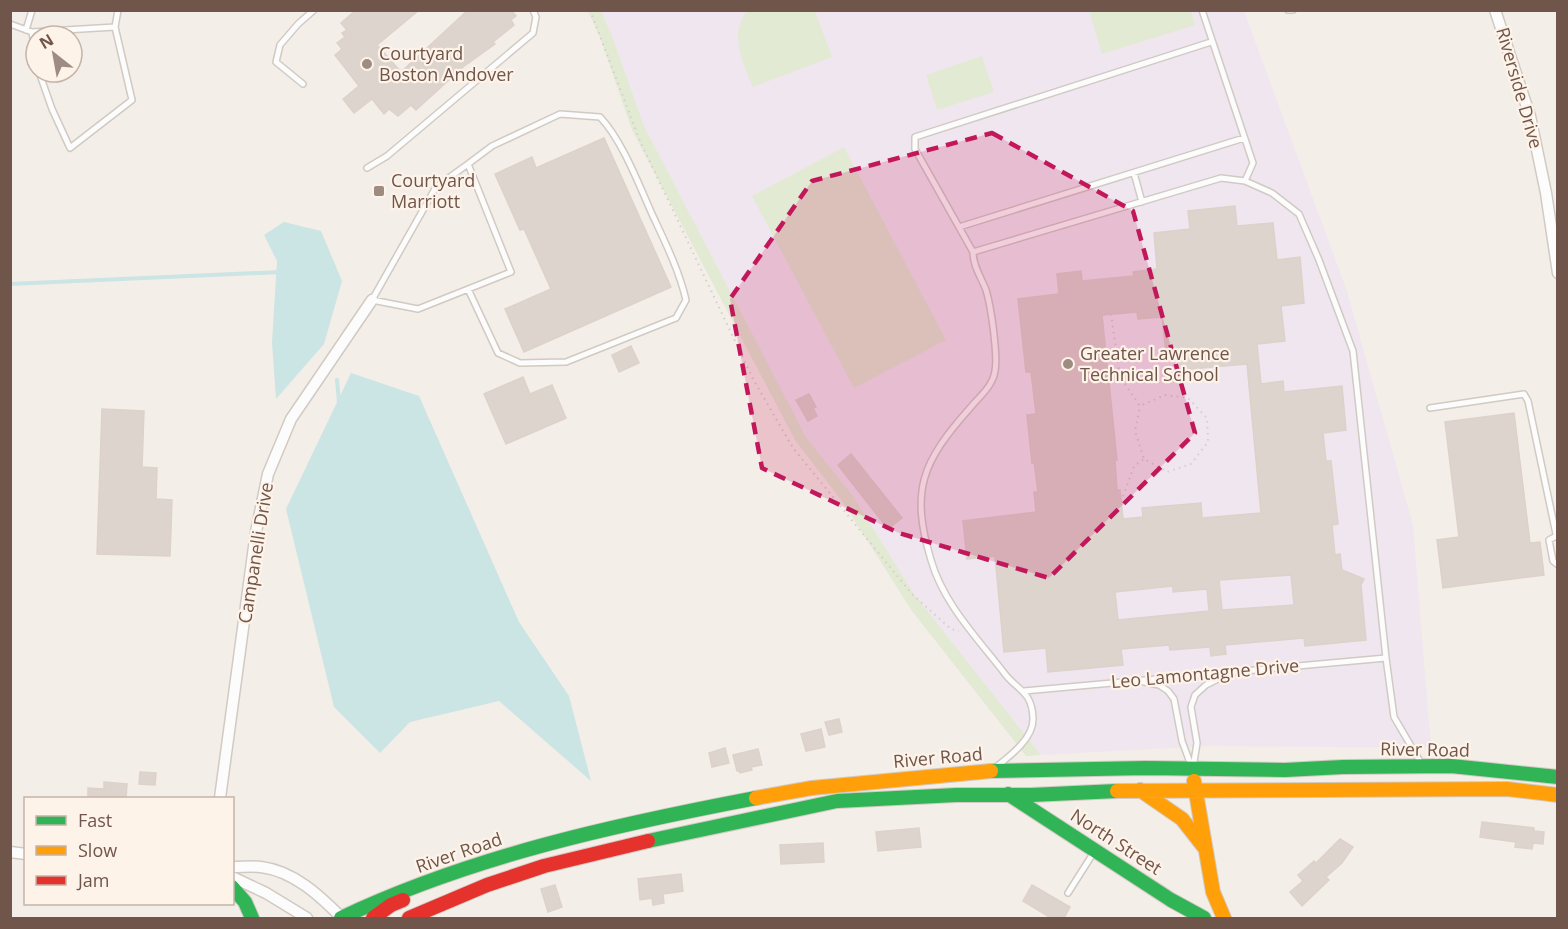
<svg xmlns="http://www.w3.org/2000/svg" width="1568" height="929" viewBox="0 0 1568 929" font-family="'Open Sans',sans-serif">
<style>
.education{fill:#f0e6f0}
.green{fill:#e2ead3}
.water{fill:#cbe4e4}
.lines{fill:none;stroke-linecap:round;stroke-linejoin:round}
.stream{stroke:#cbe4e4;stroke-width:4}
.building{fill:#ded4ce;stroke:#ddd1ca;stroke-width:1.5;fill-rule:evenodd}
.lane-casing{stroke:#d1cac3;stroke-width:8}
.street-casing{stroke:#d1cac3;stroke-width:13}
.fast-casing{stroke:#d3cac4;stroke-width:16}
.slow-casing{stroke:#d3cac4;stroke-width:16}
.jam-casing{stroke:#d3cac4;stroke-width:16}
.path{stroke:#d5ceca;stroke-width:2;stroke-dasharray:1.5 4.5;stroke-linecap:butt}
.lane{stroke:#fdfcfc;stroke-width:5}
.street{stroke:#fdfcfc;stroke-width:10}
.fast{stroke:#30b455;stroke-width:14}
.slow{stroke:#ff9f0a;stroke-width:14}
.jam{stroke:#e5322d;stroke-width:14}
.marked{fill:#c2185b;fill-opacity:0.2;stroke:#c2185b;stroke-width:4.5;stroke-dasharray:12 8;stroke-linejoin:round}
.poi-dot{fill:#9e8b82;stroke:#fef3e8;stroke-width:2}
.labels{text-anchor:middle;stroke-width:4.5;stroke-linejoin:round;paint-order:stroke}
.poi-label{font-size:18px;fill:#70554b;stroke:#fef3e8;text-anchor:start}
.street-label{font-size:18px;fill:#70554b;stroke:#fef3e8}
</style>
<rect width="100%" height="100%" fill="#f4eee8"/>
<path class="education" d="M601 11H1244L1347 291 1413 525 1431 748 1210 746 1041 755 914 594 853 496 806 437 644 126 612 36Z"/>
<path class="green" d="M748 10 815 11 832 57 753 87C743 65 728 32 748 10Z
M588 11H601L612 36 644 126 806 437 853 496 914 594 1041 755 1026 756 912 611 844 504 795 440 632 130 601 40Z
M1089 11H1191L1195 25 1102 54Z
M982 56 994 92 937 110 926 75Z
M844 147 946 340 854 388 752 196Z"/>
<path class="water" d="M284 222 321 231 342 281 324 344 276 399 272 342 277 261 264 235Z
M351 373 419 396 519 622 569 696 591 781 499 701 410 722 380 753 334 707 286 509Z"/>
<g class="lines">
<path class="stream" d="M10 284 281 272
M337 380 339 402"/>
</g>
<path class="building" d="M356 10H419L377 45 401 72 468 10H511L516 16 511 20 514 25 493 42 495 44 463 67 416 110 411 105 398 116 389 109 384 114 372 99 354 113 343 99 359 86 335 55 342 49 337 43 345 37 342 33 347 30 341 23Z
M604 138 671 287 524 352 505 309 551 289 524 229 520 230 495 174 532 157 536 168Z
M1235 206 1237 226 1273 223 1277 260 1300 257 1304 303 1281 306 1285 341 1257 344 1261 384 1283 381 1284 392 1342 386 1346 430 1323 433 1326 461H1331L1338 524 1332 525 1335 555 1340 554 1342 570 1364 579 1361 585 1366 640 1305 646 1304 638 1225 645 1226 654 1211 656 1210 647 1170 650 1169 645 1121 649 1123 665 1048 672 1046 648 1004 652 995 556 967 559 963 521 1036 512 1034 492H1038L1034 462 1032 463 1027 415 1036 414 1031 372H1026L1018 299 1059 294 1057 274 1081 271 1082 281 1134 276 1133 272 1157 269 1154 233 1190 229 1188 211ZM1137 312 1138 319 1162 317 1166 353 1178 352 1179 370 1247 364 1261 513 1202 518 1201 503 1142 508 1143 517 1123 519 1120 490H1117L1115 460H1117L1102 315ZM1291 575 1294 605 1222 610 1219 580ZM1173 586V592L1207 589 1209 611 1118 620 1115 592Z
M631 346 639 363 619 372 612 355Z
M523 377 530 394 552 385 566 418 506 444 484 394Z
M809 394 816 407 813 408 817 416 808 421 796 400Z
M102 409 144 411 142 467 157 468 156 499 172 500 170 556 97 554Z
M1514 413 1530 543 1540 542 1544 575 1443 588 1437 540 1459 537 1445 422Z
M851 454 902 518 888 529 838 465Z
M839 719 842 732 829 735 825 722Z
M821 729 825 747 806 751 801 734Z
M725 748 729 763 712 767 709 753Z
M758 749 762 765 751 767 752 770 740 773 739 771H737L733 755Z
M140 772 156 773 155 785 139 784Z
M104 782 127 784 126 798H88V788L104 789Z
M1482 822 1534 828V831L1544 832 1543 844 1533 843 1532 849 1515 847 1516 842 1480 837Z
M919 828 921 847 878 851 876 832Z
M1340 839 1353 847 1342 863 1326 877 1329 880 1302 906 1290 892 1303 881 1298 875 1314 861 1316 863Z
M823 843 824 862 781 864 780 845Z
M681 874 683 891 663 894 664 903 653 905 652 898 640 900 638 879Z
M555 885 562 907 548 912 541 889Z
M1032 885 1070 907 1064 918H1051L1023 901Z"/>
<g class="lines">
<defs>
<path id="lane" d="M1202 10 1253 163 1245 181
M1288 10H1293
M10 24 32 32 115 27
M26 30 32 10
M32 32 36 59
M39 72 52 109 70 148 132 100 115 27 118 10
M303 84 276 62 280 45 298 24 314 10
M468 164 492 146 560 114 600 117C622 140 639 185 652 214 665 242 679 270 686 300L676 318 566 362 520 363 498 353 468 289
M468 164 511 272 418 309 372 300 436 187Z
M367 168 387 156 533 33 536 17 533 10
M1134 173 1142 202
M959 227 1244 138
M973 252 915 149V137L1211 42
M1430 408 1524 394 1528 401 1556 534
M1558 535 1549 540 1553 561 1558 565
M1144 682 1159 685 1168 691 1174 699 1182 741 1192 768
M1024 691 1386 658
M996 767C1010 756 1034 738 1033 718 1032 691 1017 690 1005 674 978 639 943 603 931 560 910 490 922 462 970 408 979 397 993 386 995 371 998 355 991 306 986 290 981 277 973 266 973 252L1221 178 1245 181 1272 193 1299 214 1319 260 1353 351 1386 658 1394 717 1421 763
M1193 768 1197 743 1191 707 1195 695 1206 685 1230 673
M1068 893 1094 852"/>
<path id="street" d="M1495 10 1530 116 1546 193 1558 273
M220 798 256 532 268 474 291 419 372 300
M10 852 26 854
M232 867C242 867 252 866 261 867 294 871 320 896 342 918
M232 877 266 893 307 918"/>
<path id="fast" d="M991 771 1146 768 1285 770 1343 767 1451 766 1558 777
M1008 794 1171 900 1204 918
M648 841 837 801 956 795H1031L1117 791
M232 887 245 902 252 918
M341 918C472 856 614 825 756 798"/>
<path id="slow" d="M1194 781 1213 892 1224 918
M1140 790 1182 819 1204 847
M1117 791 1507 789 1558 795
M756 798 812 788 991 771"/>
<path id="jam" d="M373 918 391 905 403 900
M409 918 487 885 544 866 648 841"/>
</defs>
<use href="#lane" class="lane-casing"/>
<use href="#street" class="street-casing"/>
<use href="#fast" class="fast-casing"/>
<use href="#slow" class="slow-casing"/>
<use href="#jam" class="jam-casing"/>
<path class="path" d="M590 10 640 141 753 379 793 448 912 594 951 629 959 631
M1111 314 1120 377 1140 406 1165 395 1188 398 1207 418 1208 442 1191 464 1167 472 1144 459 1135 431 1140 406
M1121 502 1134 466 1144 459"/>
<use href="#lane" class="lane"/>
<use href="#street" class="street"/>
<use href="#fast" class="fast"/>
<use href="#slow" class="slow"/>
<use href="#jam" class="jam"/>
</g>
<path class="marked" d="M992 133 1133 211 1195 433 1049 578 899 533 762 468 730 299 812 181Z"/>
<g class="poi-dot">
<circle cx="367" cy="64" r="6"/>
<rect x="373" y="185" width="12" height="12" rx="3"/>
<circle cx="1068" cy="364" r="6"/>
</g>
<g class="labels">
<g class="poi-label">
<text x="379" y="60">Courtyard<tspan x="379" dy="21">Boston Andover</tspan></text>
<text x="391" y="187">Courtyard<tspan x="391" dy="21">Marriott</tspan></text>
<text x="1080" y="360">Greater Lawrence<tspan x="1080" dy="21">Technical School</tspan></text>
</g>
<g class="street-label">
<text transform="translate(1519 88) rotate(74)" y="6">Riverside Drive</text>
<text transform="translate(256 553) rotate(-81)" y="6">Campanelli Drive</text>
<text transform="translate(1205 674) rotate(-5)" y="6">Leo Lamontagne Drive</text>
<text transform="translate(1425 750) rotate(1)" y="6">River Road</text>
<text transform="translate(938 758) rotate(-5)" y="6">River Road</text>
<text transform="translate(1116 842) rotate(33)" y="6">North Street</text>
<text transform="translate(459 853) rotate(-19)" y="6">River Road</text>
</g>
</g>
<rect width="1568" height="929" fill="none" stroke="#70554b" stroke-width="24"/>
<rect x="24" y="797" width="210" height="108" fill="#fef3e8" stroke="#c5b4a9" stroke-width="1.5"/>
<rect x="36" y="816" width="30" height="9" fill="#30b455" stroke="#c5b4a9" stroke-width="1.5"/>
<text x="78" y="827" font-size="18" fill="#70554b">Fast</text>
<rect x="36" y="846" width="30" height="9" fill="#ff9f0a" stroke="#c5b4a9" stroke-width="1.5"/>
<text x="78" y="857" font-size="18" fill="#70554b">Slow</text>
<rect x="36" y="876" width="30" height="9" fill="#e5322d" stroke="#c5b4a9" stroke-width="1.5"/>
<text x="78" y="887" font-size="18" fill="#70554b">Jam</text>
<g transform="translate(54 54) rotate(329)"><circle r="28" fill="#fef3e8" stroke="#c5b4a9" stroke-width="1.5"/>
<path d="M0-4.5L10 22L0 15L-10 22Z" fill="#9e8b82"/>
<text y="-9" font-size="16" font-weight="bold" text-anchor="middle" fill="#70554b">N</text>
</g>
</svg>
